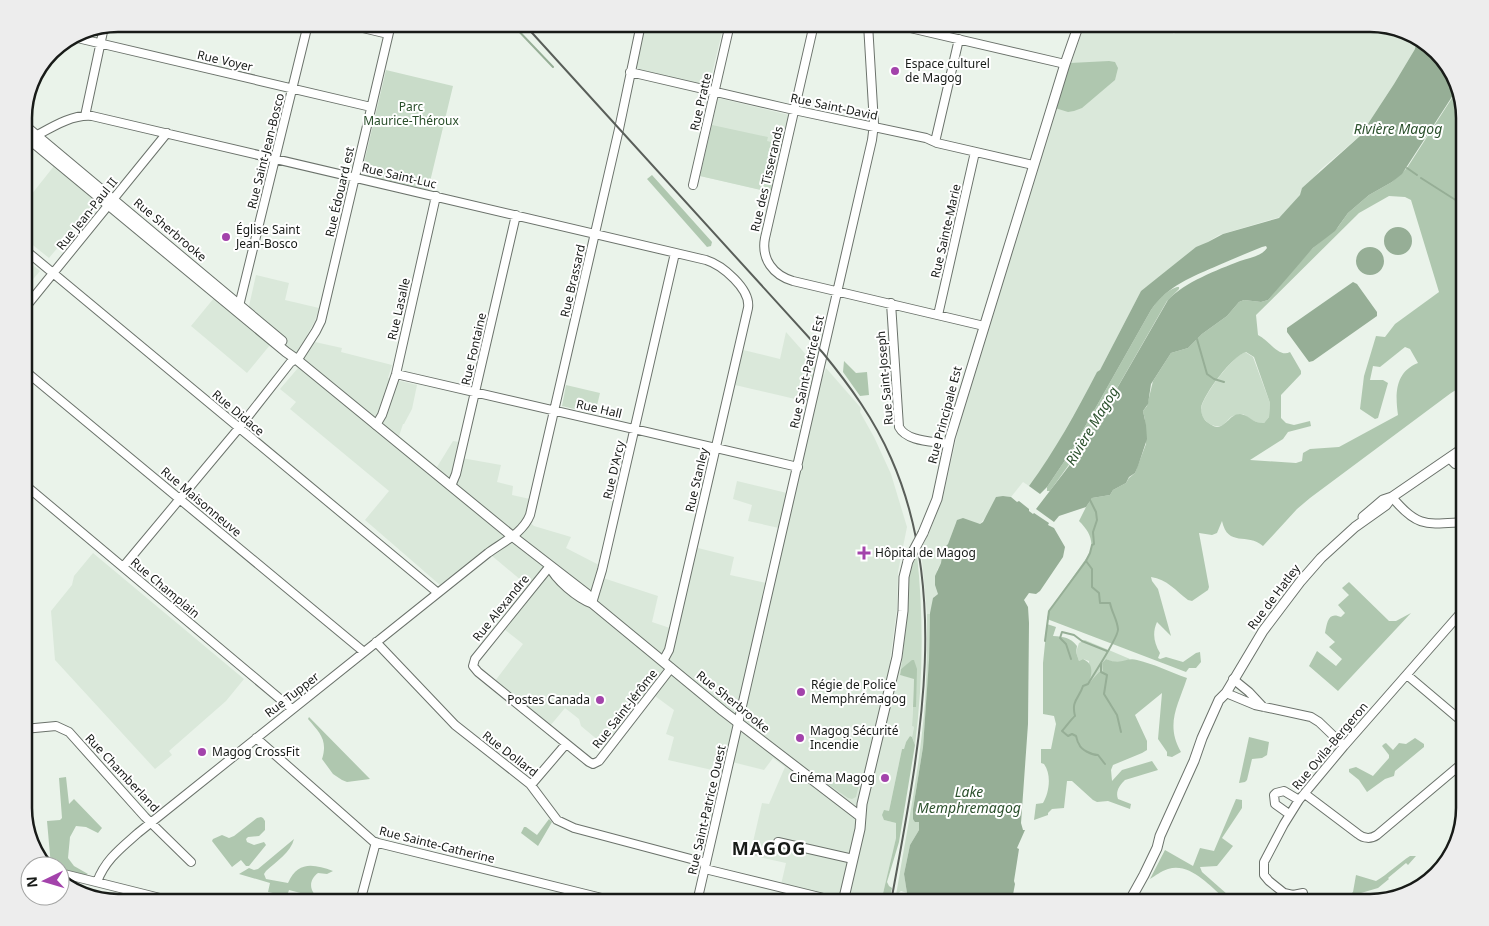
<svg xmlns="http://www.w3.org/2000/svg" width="1489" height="926" viewBox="0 0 1489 926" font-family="'Noto Sans',sans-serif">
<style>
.built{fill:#dae8da}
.green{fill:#c9dcc9}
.forest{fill:#afc7af;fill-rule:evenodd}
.water{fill:#96ae96}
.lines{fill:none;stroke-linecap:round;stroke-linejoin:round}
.stream{stroke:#96ae96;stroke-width:2}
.minor-casing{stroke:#6b726b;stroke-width:10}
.major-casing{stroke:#6b726b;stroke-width:11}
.minor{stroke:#fff;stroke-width:8}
.major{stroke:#fff;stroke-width:9}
.rail{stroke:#595e59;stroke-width:2}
.major-bridge-casing{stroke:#6b726b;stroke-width:11;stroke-linecap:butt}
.major-bridge{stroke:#fff;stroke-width:9}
.poi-dot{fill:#a343ab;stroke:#fff;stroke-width:2}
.labels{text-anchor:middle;stroke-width:4;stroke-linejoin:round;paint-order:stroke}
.street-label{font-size:12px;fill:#181b18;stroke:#fff}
.poi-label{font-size:12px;fill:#181b18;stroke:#fff;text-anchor:start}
.park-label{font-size:12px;fill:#294e2a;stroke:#fff}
.water-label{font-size:14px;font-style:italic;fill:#2c512d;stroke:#fff}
.district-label{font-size:18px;font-weight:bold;letter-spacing:1px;fill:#181b18;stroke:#fff}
.rim{fill:none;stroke:#181b18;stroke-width:2.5}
</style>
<rect width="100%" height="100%" fill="#eaf3ea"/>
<path class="built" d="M646 24H724L709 86 637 70 636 67Z
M1085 24H1162L1174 34 1183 24H1370L1417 38 1415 49 1394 84 1360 136 1320 170 1301 195 1280 217 1219 235 1203 245 1141 291 1100 370 1097 373 1056 447 1039 473 1029 486 1023 482 1011 497 1003 496 980 524 956 522 948 544 943 549 941 563 937 570 938 594 934 597 930 614H927L921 549 931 528 943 497 960 422 1055 108Z
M718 98 789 115 771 192 700 176Z
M54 166 97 201 49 258 24 238V189L31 195Z
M24 258 40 271 24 290Z
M256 275 289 283 285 300 319 308 315 321 307 335 315 342 342 348 341 352 392 365 388 378 417 385 412 409 404 424H403L399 436 437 467 453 441 459 442 456 457 501 465 497 482 513 486 512 495 530 499 525 518 534 526 571 537 566 548 599 565 597 576 658 596 652 622 670 628 690 546 734 557 730 575 766 583 779 528 748 521 752 505 733 499 737 481 787 493 808 402 735 385 743 350 780 359 786 332 824 375 826 368 861 408 860 412 874 437 891 474 907 527 898 572 897 609 890 660 902 664 900 675 914 678 912 726 914 727 912 737 910 736 906 742 904 749H902L889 811 884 820 896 823V838L881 902H777L786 863 750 855 762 803 769 804 785 767 773 758 764 770 724 760 721 772 668 760 674 737 666 734 674 710 655 696 611 751 581 726 579 719 565 708 550 726 495 681 523 644 504 629 534 591 485 550 440 585 365 520 389 491 290 409 296 402 280 389 298 368 270 345 247 373 191 326 214 298 239 319 249 306Z
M93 553 244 679 226 701 169 751 172 755 155 769 55 660 51 611 72 585 74 576Z"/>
<path class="green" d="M386 70 453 86 428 190 368 176 363 171V167Z
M712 125 768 137 767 141 771 142V145H774L770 163 776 164 770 192 700 176Z
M1245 352 1253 357 1270 403 1269 417 1264 423 1260 424 1252 420 1243 414C1240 415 1234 415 1231 417 1226 421 1224 428 1215 426 1208 425 1201 417 1201 410 1201 397 1234 355 1245 352Z
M566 385 600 393 595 414 562 406Z
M917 555C924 619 923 682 915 745L912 737 914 727 912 726 913 707H916L914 660 901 669 907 618 908 575Z
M927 614H930L929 666 923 747 913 809 919 822V830L910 845 904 874 907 893 901 891 896 895C905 841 916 787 922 733 927 693 927 653 927 614Z
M1085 640 1130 659C1122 665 1114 663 1106 659L1102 663 1104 671 1099 672 1088 684 1089 661 1083 659 1079 661 1076 652 1079 643Z
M836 775 860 780 856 797 852 799 848 798 825 782 831 776Z"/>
<path class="forest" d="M1109 61 1115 62 1118 68 1115 80 1082 108 1074 111 1068 112 1055 108 1070 63Z
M1452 98 1461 103 1465 118 1464 385 1451 393 1310 498 1297 509 1263 546C1247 532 1228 548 1222 521L1217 533 1212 535 1199 533 1209 587 1208 590 1192 601 1188 600C1176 591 1167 579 1151 577L1152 581 1158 589 1171 636 1157 622C1152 633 1154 643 1160 653L1158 658 1160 659 1166 657 1183 662 1196 653 1200 652 1201 662 1196 668H1189L1186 672 1047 619 1049 611 1090 553C1094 540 1089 531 1079 521L1086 507 1092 498 1110 495 1113 490 1126 483 1129 478 1135 473 1146 444 1145 420 1143 411 1147 406 1153 381 1171 353 1188 348 1202 334 1227 316 1239 302 1244 300 1261 302 1268 300 1291 272 1313 248 1338 227 1348 213 1369 195 1392 182 1407 168ZM1389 196 1405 197 1411 200 1439 292 1395 324 1385 337 1376 336 1364 376 1360 409 1375 419 1378 418 1388 383 1383 380H1370L1373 366 1380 367 1405 347 1410 349 1418 363C1395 372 1395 394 1398 415L1339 447 1310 449 1303 453 1302 461 1296 463 1250 460 1283 439 1288 432 1311 426 1310 421 1294 425 1286 423 1281 418V395L1301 374V371L1290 352C1279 358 1270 341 1258 335L1256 315 1359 213ZM1246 352 1254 357 1270 403 1269 417 1264 423C1253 424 1248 414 1240 414 1230 414 1227 426 1217 427 1214 427 1210 424 1207 422 1203 419 1201 413 1201 408 1203 395 1233 355 1246 352Z
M652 175 712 242 711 246 707 247 647 179Z
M1177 287H1179V289L1167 301 1093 430 1090 435 1086 436 1073 459 1050 491H1047V487L1070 453 1151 310C1158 300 1165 291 1177 287Z
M844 361 856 373 867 372 869 395 860 396 843 372Z
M1349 582 1389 621H1396L1411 613 1338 691 1309 666 1317 651 1336 666 1342 659 1329 647 1335 642 1325 633C1327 623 1328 611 1341 617L1345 613 1338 605 1349 595 1342 588Z
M1047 624 1056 627 1053 636C1064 637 1070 637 1077 646L1076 652 1079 661 1083 659C1094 664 1092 673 1089 683L1099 672 1103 671 1102 663 1106 659C1122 666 1125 657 1137 660 1154 664 1170 672 1187 678 1178 706 1165 724 1181 752L1172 757 1167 756V752L1158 739 1162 693 1135 715 1147 741V750L1142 753 1113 765 1111 770 1112 781 1122 770 1152 761 1158 770 1125 780C1120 785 1115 791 1118 799L1131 804 1130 809 1108 801 1097 802 1093 800 1072 781H1067L1064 808 1052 809 1048 813V815L1034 820 1036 804 1043 803C1049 793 1052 775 1044 764L1041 763V749H1051L1056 724 1054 716 1043 714V663Z
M912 660H914L917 669 916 707H913L914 679 900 675 901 669Z
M309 717 370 779 347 782 342 780 333 774 322 759C328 740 320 733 308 719Z
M910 736 912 737 915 745 899 842 887 882 889 886 892 888 889 902H881L896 838V823L884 820 882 815 884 810 889 811 902 749H904L906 742Z
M1249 737 1269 742 1267 755 1262 758 1252 759 1247 780 1245 782 1239 783Z
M1415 738 1424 744V747L1395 771 1394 776 1385 779 1367 792 1359 780 1349 772V769L1356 767 1373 776 1389 758V755L1382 746 1384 744 1386 743 1393 750 1399 743 1406 744Z
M66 777 69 804 74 799 102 828 98 833 86 827 76 826 70 837 68 858 74 866 88 874 86 875 60 868V866H51L47 821 60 820 62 818 59 778Z
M1236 799 1242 800V808L1222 838 1233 846 1217 866 1200 867 1202 872 1236 902H1225L1223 897C1209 885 1189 862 1168 869 1161 871 1155 876 1150 879L1165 850 1193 866 1200 848 1214 851Z
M261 817 263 818 265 821V830L259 836 248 837 246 839 247 842 254 845 264 842 266 845 249 866H246L241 860 232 867 212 841 213 839 222 835 229 838 234 836 257 818Z
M549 819 552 822 538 846 521 833 524 827H526L537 835Z
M294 839C291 852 276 862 266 871L264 874 266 879 288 883C298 861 313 864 333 871L327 874 318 873C308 880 309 893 320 898L289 890 287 896 268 892 270 883 239 874 249 868 254 870 258 869Z
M1410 856H1416L1408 865 1406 863 1388 878 1389 879 1378 888 1361 893 1355 902H1342L1353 892 1356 875 1376 881C1388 874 1399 863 1410 856Z"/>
<path class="water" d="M1417 38 1423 40 1453 71 1457 89 1402 174 1392 182 1369 195 1348 213 1335 231 1313 248 1268 300 1261 302 1244 300 1239 302 1227 316 1202 334 1188 348 1171 353 1151 384 1148 404 1143 411 1146 425 1147 439 1138 466 1135 473 1129 477 1126 483 1113 490 1110 495 1092 498 1086 507 1059 516 1054 522 1036 509 1069 466 1086 436 1090 435 1093 430 1168 300C1185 282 1217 270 1240 261 1249 258 1262 256 1267 248L1266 246 1262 247C1247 253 1233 259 1219 265 1192 277 1168 285 1151 310L1070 453 1047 487 1040 494 1029 486C1055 451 1076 412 1097 372L1100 370 1141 291 1196 247 1208 242 1223 234 1279 218 1300 195 1302 188 1360 136 1394 84 1415 49Z
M1384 241a14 14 0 1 1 28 0a14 14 0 1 1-28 0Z
M1356 261a14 14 0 1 1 28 0a14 14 0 1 1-28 0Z
M1353 282 1357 284 1377 312V316L1313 361 1309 362 1287 332V328Z
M1003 496 1011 497 1017 502 1019 501 1029 509V511L1033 514 1034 513 1049 523 1048 525 1054 528 1065 547 1063 557 1040 591 1036 594 1029 593 1024 600 1028 607 1029 623 1028 724 1021 823 1023 830H1025L1017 848 1019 849 1014 881 1015 884 1012 900 1011 902H906L907 893 904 874 910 845 919 830V822H915L913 819V809L923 747 929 660 930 613 933 598 938 594 935 585V576L941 563 943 549 948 544 957 520 963 518 980 524 983 522 996 497Z"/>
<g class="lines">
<path class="stream" d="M512 24 553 67
M1407 168 1417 175
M1421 178 1465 206
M1197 339 1207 374 1214 379 1224 382
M1086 561 1092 569V587L1099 593 1100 603H1110C1112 613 1117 619 1118 629 1119 637 1093 675 1088 684L1083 686C1079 699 1071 700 1075 716 1074 716 1063 730 1062 731L1068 736 1072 734 1076 736C1077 738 1077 742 1079 744 1081 750 1092 755 1098 755L1105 764
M1045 641 1049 611 1086 561 1090 553 1092 545 1094 544 1093 532 1097 520 1096 512 1090 500
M1071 659 1066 644 1060 638 1062 632 1074 635 1082 641 1107 651
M1101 663V672L1107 675 1104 694 1117 715 1121 732"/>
<defs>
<path id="minor" d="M346 24 388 34
M814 24 765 238C761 259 773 275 793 281L984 326
M893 24 1065 64
M73 37 371 107
M630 72 794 110 926 138 937 143 1033 165
M85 116 104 27
M32 138C49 129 71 114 92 116L706 260C722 265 751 289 748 308L669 650 663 661
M935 142 959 39
M693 185 730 24
M24 249 438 593
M891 303 899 427C907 442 933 441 948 444
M24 309 167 133
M238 310 308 24
M938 315 975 152
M24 370 364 652
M396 374 798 467
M376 425 382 415 396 374 436 196
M1449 458 1455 464 1465 466
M24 484 292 709
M451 486 456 474 516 215
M1392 497C1418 529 1428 524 1465 522
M550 566 475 659 473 666 478 672 589 762 593 764 599 761 671 668
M123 567 239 428 290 363 300 356 316 331 321 321 391 24
M592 603 602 570 675 253
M376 642 455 725 530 784 557 820 574 828 706 863
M1407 675 1465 724
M1233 679 1249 692 1263 707
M1226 693 1255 705 1311 717 1319 722 1344 746
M24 729 56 726 69 732 145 817 191 862
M256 738 374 842 618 902
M531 785 566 744
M1305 794 1358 834C1364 839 1371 839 1377 835L1465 761
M1289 814 1275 804 1274 795 1276 793 1284 791 1299 800
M778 842 853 859
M705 869 840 902
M60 873 176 902
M97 882C105 860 121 848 138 833L488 553C503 542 523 533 530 515L619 129 641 24
M1303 893 1293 895 1284 893 1269 881 1264 875V862L1284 824 1299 800 1344 746 1465 608
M360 902 376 842
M697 902 872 140 874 124 868 24"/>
<path id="major" d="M24 125 282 341
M24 135 286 352 296 359 512 536 587 594 592 603 723 711 861 817
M1363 517 1383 500 1392 497 1465 447
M923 533 937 499 950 438 1065 64 1079 24
M550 566C555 579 578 598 592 603
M843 902 860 829 862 804 897 657 903 611 904 577 908 561
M1129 902 1144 875 1157 848 1160 836 1194 761 1202 738 1219 700 1226 693 1263 631 1300 582 1321 558 1355 527 1386 505 1392 497"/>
</defs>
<use href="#minor" class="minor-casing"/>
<use href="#major" class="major-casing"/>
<use href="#minor" class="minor"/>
<use href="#major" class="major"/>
<path class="rail" d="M524 24 823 353C850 386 874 419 891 458 953 598 917 758 891 902"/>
<defs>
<path id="major-bridge" d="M908 561 923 533"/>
</defs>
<use href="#major-bridge" class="major-bridge-casing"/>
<use href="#major-bridge" class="major-bridge"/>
</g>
<g class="poi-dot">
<circle cx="895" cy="71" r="5"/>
<circle cx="226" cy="237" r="5"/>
<path d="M861.5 545.5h5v5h5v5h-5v5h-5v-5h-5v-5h5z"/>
<circle cx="801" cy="692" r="5"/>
<circle cx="600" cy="700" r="5"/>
<circle cx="800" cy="738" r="5"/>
<circle cx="202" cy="752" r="5"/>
<circle cx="885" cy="778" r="5"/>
</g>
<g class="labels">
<g class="street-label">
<text transform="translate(225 61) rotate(13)" y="4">Rue Voyer</text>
<text transform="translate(701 102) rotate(-77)" y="4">Rue Pratte</text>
<text transform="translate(834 107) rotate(12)" y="4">Rue Saint-David</text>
<text transform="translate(266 151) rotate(-76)" y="4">Rue Saint-Jean-Bosco</text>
<text transform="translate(399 176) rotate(13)" y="4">Rue Saint-Luc</text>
<text transform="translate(767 179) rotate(-77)" y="4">Rue des Tisserands</text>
<text transform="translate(340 192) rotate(-77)" y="4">Rue Édouard est</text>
<text transform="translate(87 214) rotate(-51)" y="4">Rue Jean-Paul II</text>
<text transform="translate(170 230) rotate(40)" y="4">Rue Sherbrooke</text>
<text transform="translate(946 231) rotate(-77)" y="4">Rue Sainte-Marie</text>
<text transform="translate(573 281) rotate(-77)" y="4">Rue Brassard</text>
<text transform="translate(399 309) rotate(-77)" y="4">Rue Lasalle</text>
<text transform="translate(474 349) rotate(-77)" y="4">Rue Fontaine</text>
<text transform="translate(807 372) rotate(-77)" y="4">Rue Saint-Patrice Est</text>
<text transform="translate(885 378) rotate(-95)" y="4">Rue Saint-Joseph</text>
<text transform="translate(599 409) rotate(13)" y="4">Rue Hall</text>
<text transform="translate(238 413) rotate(40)" y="4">Rue Didace</text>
<text transform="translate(945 415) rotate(-75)" y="4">Rue Principale Est</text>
<text transform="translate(614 470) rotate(-77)" y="4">Rue D'Arcy</text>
<text transform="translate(697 480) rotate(-77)" y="4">Rue Stanley</text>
<text transform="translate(201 502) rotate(40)" y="4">Rue Maisonneuve</text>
<text transform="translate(165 588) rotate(40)" y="4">Rue Champlain</text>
<text transform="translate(1274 597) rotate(-53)" y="4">Rue de Hatley</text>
<text transform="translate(501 608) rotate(-51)" y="4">Rue Alexandre</text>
<text transform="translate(292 695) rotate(-38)" y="4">Rue Tupper</text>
<text transform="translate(733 702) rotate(39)" y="4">Rue Sherbrooke</text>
<text transform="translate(625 709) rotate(-52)" y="4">Rue Saint-Jérôme</text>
<text transform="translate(1330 746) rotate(-50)" y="4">Rue Ovila-Bergeron</text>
<text transform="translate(510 754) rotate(38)" y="4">Rue Dollard</text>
<text transform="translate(122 773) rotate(47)" y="4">Rue Chamberland</text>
<text transform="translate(707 810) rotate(-77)" y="4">Rue Saint-Patrice Ouest</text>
<text transform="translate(437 845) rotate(14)" y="4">Rue Sainte-Catherine</text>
</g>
<g class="poi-label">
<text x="905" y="68">Espace culturel<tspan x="905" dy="14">de Magog</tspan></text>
<text x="236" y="234">Église Saint<tspan x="236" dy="14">Jean-Bosco</tspan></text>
<text x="875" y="557">Hôpital de Magog</text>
<text x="811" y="689">Régie de Police<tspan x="811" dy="14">Memphrémagog</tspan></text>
<text x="590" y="704" text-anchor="end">Postes Canada</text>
<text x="810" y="735">Magog Sécurité<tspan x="810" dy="14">Incendie</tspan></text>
<text x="212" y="756">Magog CrossFit</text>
<text x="875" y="782" text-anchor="end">Cinéma Magog</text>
</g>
<g class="park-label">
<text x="411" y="111">Parc<tspan x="411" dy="14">Maurice-Théroux</tspan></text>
</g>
<g class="water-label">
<text x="1398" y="134">Rivière Magog</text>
<text transform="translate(1092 426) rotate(-59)" y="5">Rivière Magog</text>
<text x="969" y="797">Lake<tspan x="969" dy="16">Memphremagog</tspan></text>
</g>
<g class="district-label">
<text x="769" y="855">MAGOG</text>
</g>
</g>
<path d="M0 0H1489V926H0ZM118 32H1370A86 86 0 0 1 1456 118V808A86 86 0 0 1 1370 894H118A86 86 0 0 1 32 808V118A86 86 0 0 1 118 32Z" fill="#ededed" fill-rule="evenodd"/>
<path class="rim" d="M118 32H1370A86 86 0 0 1 1456 118V808A86 86 0 0 1 1370 894H118A86 86 0 0 1 32 808V118A86 86 0 0 1 118 32Z"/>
<g transform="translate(45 881) rotate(265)"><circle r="24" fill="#ffffff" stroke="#a3a4a3"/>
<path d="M0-4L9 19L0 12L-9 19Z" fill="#a343ab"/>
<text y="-8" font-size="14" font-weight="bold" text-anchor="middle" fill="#181b18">N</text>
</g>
</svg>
